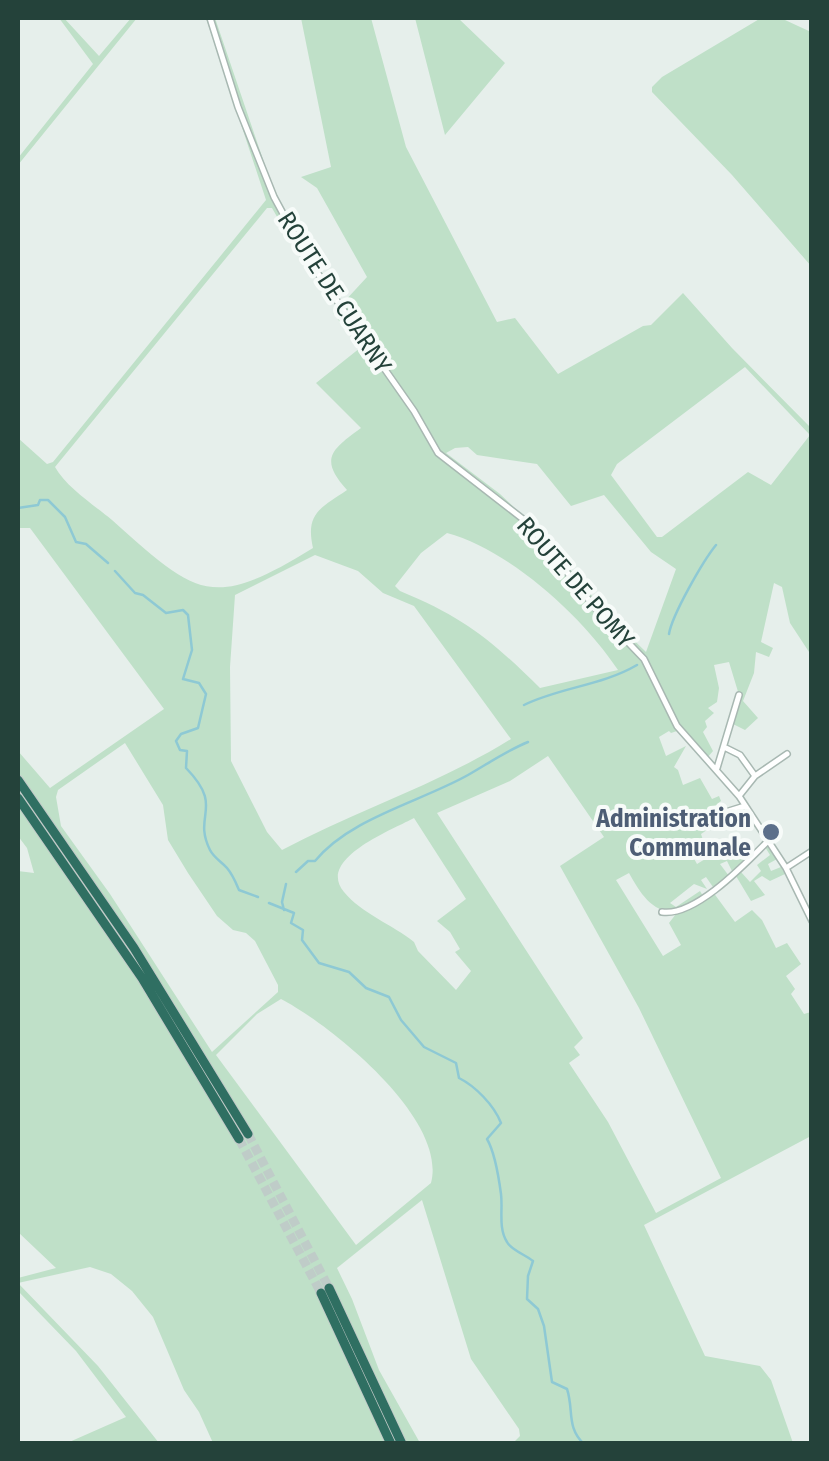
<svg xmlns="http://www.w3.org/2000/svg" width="829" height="1461" viewBox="0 0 829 1461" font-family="'Fira Sans Condensed',sans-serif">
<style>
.green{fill:#bfe0c8;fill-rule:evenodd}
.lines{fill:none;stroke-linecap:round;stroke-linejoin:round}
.stream{stroke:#8ec9d4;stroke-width:2.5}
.highway-tunnel{stroke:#bfccc8;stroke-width:9;stroke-dasharray:9 4.5;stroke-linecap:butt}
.minor-casing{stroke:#a8b8b2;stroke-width:8}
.highway-casing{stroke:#c2cac8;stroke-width:11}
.minor{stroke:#fff;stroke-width:5}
.highway{stroke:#2f6f62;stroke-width:9}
.service-dot{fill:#5c6f8a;stroke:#f7fbf9;stroke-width:4}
.labels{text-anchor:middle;stroke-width:8;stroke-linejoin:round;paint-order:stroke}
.street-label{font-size:25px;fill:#24423a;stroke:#f7fbf9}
.service-label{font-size:25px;font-weight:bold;fill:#4e5e75;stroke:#f7fbf9;text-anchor:end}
</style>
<rect width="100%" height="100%" fill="#e6efeb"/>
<path class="green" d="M59 18H64L99 56 131 18H137L18 165V158L93 64Z
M206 18H215L273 189 298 238 343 303 367 277 317 188 301 177 331 167 301 18H371L406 147 497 322 515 318 558 374 643 326 651 325 683 293 732 348 811 428V655L790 623 782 587 774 583 761 642 773 648 769 657 756 652 754 673 743 701 758 718 745 730 731 723 739 695 729 662 714 665 719 688 717 702 708 708 714 713 705 721 707 727 703 732 713 751 707 758 680 730 671 733 669 731 659 737 666 756 686 746 674 767 678 770 683 785 700 778 712 799 719 796 721 801 717 804 721 811 706 818 699 809 687 812V824L670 827 716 821 713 826 701 834 703 840 692 846 695 852 692 855 697 864 720 850 716 841 733 838 736 845 726 851 731 860 740 854 744 861 751 856 733 873 727 861 720 864 729 876 713 887 706 877 701 880 707 889 694 884 670 903 676 907 700 891 703 896 713 892 735 922 752 910 762 920 776 948 787 943 801 964 786 976 795 989 791 994 804 1014 811 1012V1136L644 1225 705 1356 760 1366 771 1380 793 1443H513L520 1436 519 1429 471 1359 422 1200 337 1268 352 1299 379 1370 420 1443H213L199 1412 184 1390 153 1317 132 1291 111 1274 90 1267 18 1283 98 1366 159 1443H67L126 1417 76 1351 18 1291V1278L56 1268 18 1232V871L34 873 27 848 18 836V751L50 788 164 709 30 528H18V438L47 464 53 462 266 200ZM267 208H272L300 257 340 307 333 313 360 348 316 383 361 428C331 450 319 459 347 490 321 508 305 513 313 548 211 611 197 596 112 520 94 505 66 487 55 467ZM745 367 810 435 771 485 748 472 662 537H657L611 475 617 464ZM468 447 477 455 537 464 571 506 604 495 651 552 676 569 646 652 607 614 538 530 500 494 446 453 455 448ZM447 533C510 550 583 617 618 670L540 688C490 639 465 618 400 591L395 586 421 553ZM315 555 358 571 383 593 414 606 511 739C439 784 357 810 282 850L267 832 231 761 230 667 235 595ZM125 743 163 805 168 840 188 873 217 916 233 930 246 933 255 941 278 985V992L212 1052 110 894 61 826 56 797 58 790ZM548 756 604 837 560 866 639 1008 721 1178 656 1213 608 1122 569 1063 580 1055 574 1047 583 1038 437 813 510 781ZM414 818 466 899 437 921 450 932 460 949 455 952 471 971 456 990 418 951 414 942C393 925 361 913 344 892 316 859 392 830 414 818ZM629 873C641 894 650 910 676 914L669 923 681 945 663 956 616 880ZM281 999C331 1025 448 1119 431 1183L356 1245 216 1055 257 1014Z
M415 18H458L505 63 445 135Z
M761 18 785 20 811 32V266L732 175 652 92V87L662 77Z
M767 846 777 859 768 864 771 871 781 867 785 874 770 881 762 876 754 881 765 895 751 901 736 876 741 872 750 882 761 871 757 865 770 855 765 847Z"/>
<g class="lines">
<path class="stream" d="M18 508 38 505 40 500H48L65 517 76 542 86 544 108 563
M115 571 135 593 143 595 166 613 183 610 188 615 192 650 183 679 199 683 206 694 198 728 181 734 176 741 180 750 187 751 186 768C225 808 192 814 210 850 214 858 222 862 227 868 233 875 236 883 239 890L258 897
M669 634C672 615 703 561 716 545
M524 705C561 687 601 686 637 665
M296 872 308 861H315C350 818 420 802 468 775 489 763 506 751 528 742
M269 903 294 913 291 923 303 930 302 940 319 963 349 972 366 988 389 997 401 1020 424 1047 456 1063 459 1078C475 1086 494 1105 501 1123L487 1139C494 1151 499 1179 501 1194 503 1209 498 1228 507 1242 511 1250 526 1255 533 1261L528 1276 527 1299 538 1309 544 1326 552 1382 567 1389C574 1410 566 1427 584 1444
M284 910 282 902 286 884"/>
<path class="highway-tunnel" d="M248 1134 329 1288
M239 1139 321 1293"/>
<defs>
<path id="minor" d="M210 18 238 107 274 197 307 258 414 411 438 453 528 523 596 609 644 659 677 726 739 796 786 868 812 921
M726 748 740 755 755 776 739 796
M717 768 739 695
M755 776 787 754
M687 824 745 806
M786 868 812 851
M662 912C695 917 745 864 768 841"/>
<path id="highway" d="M18 780 134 948 248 1134
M18 798 142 978 239 1139
M329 1288 402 1444
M321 1293 391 1444"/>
</defs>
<use href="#minor" class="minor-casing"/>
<use href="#highway" class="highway-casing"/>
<use href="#minor" class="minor"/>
<use href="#highway" class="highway"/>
</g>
<circle class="service-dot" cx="771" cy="832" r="10"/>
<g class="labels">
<g class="street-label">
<text transform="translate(335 292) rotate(57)" y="9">ROUTE DE CUARNY</text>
<text transform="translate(576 582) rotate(49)" y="9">ROUTE DE POMY</text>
</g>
<g class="service-label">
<text x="751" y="827">Administration<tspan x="751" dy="29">Communale</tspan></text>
</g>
</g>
<rect width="829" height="1461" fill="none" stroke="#24423a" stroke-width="40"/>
</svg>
